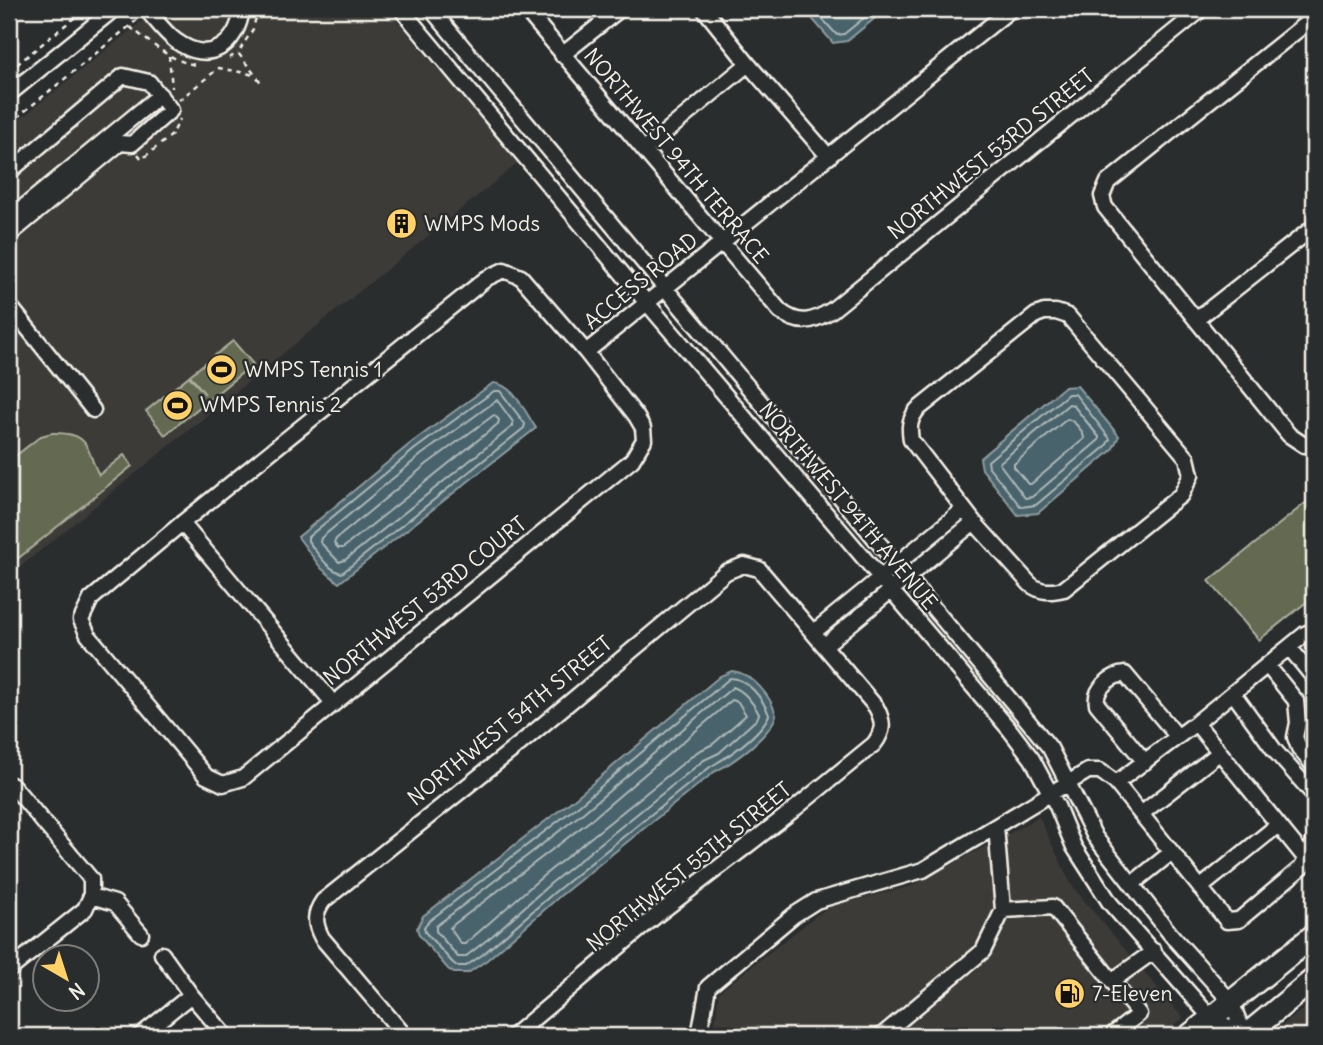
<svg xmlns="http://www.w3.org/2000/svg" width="1323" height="1045" viewBox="0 0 1323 1045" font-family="Delius,sans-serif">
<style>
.built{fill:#3d3a38}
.green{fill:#636b51;stroke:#acae9c;stroke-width:2}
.water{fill:#48636c;stroke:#8d9c9e;stroke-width:2}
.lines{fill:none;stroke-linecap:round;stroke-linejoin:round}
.shore{stroke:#afb8b6;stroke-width:2}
.minor-casing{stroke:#f4f1e8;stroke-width:19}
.highway-casing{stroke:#f4f1e8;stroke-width:26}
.path{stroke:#f4f1e8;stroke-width:2.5;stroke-dasharray:5 5;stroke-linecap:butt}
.minor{stroke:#2a2d2e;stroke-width:14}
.highway{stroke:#2a2d2e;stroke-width:21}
.labels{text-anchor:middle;stroke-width:5;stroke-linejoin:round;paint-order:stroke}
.street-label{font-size:21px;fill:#f4f1e8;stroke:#2a2d2e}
.poi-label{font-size:21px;fill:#f4f1e8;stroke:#2a2d2e;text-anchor:start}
</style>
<rect width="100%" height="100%" fill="#2a2d2e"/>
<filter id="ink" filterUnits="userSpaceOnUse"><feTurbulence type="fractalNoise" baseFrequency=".0143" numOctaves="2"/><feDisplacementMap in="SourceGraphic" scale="14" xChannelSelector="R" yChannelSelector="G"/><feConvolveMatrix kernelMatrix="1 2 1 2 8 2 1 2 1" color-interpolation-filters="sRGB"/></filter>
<g filter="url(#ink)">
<path class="built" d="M157 9H387L518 163 9 576V128Z
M1039 817 1072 886 1183 1018 1161 1036H713L719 992 817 915 831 906 912 886Z
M1314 1000V1036H1283L1277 1030Z"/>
<path class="green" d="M233 341 253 364 165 435 146 411 189 376 205 394 190 375Z
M52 433C92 432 85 449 99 475L124 455 132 466 9 566V461L41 436Z
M1314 496V596L1259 640 1209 581Z"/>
<path class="water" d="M804 9H886L847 41 833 43Z
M493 383C514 384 525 412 536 428L339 583 321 568 298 537 411 443Z
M1077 386 1119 436 1112 450 1038 513 1018 515 982 469 980 458 1064 387Z
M732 671C752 673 771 696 776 715 771 735 733 763 714 772L560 896 487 960 468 973H454L448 969 419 935 417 928 423 916 574 799 720 676Z"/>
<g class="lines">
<path class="shore" d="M813 9 837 35 844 34 875 9
M494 391H500L525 424 524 428 342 573C327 570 317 552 308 541V537L415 449Z
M1068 394H1075L1110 439 1106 446 1036 505 1021 507 989 467 988 461Z
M497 400 513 422V426L345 560 339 562 320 542 321 538 421 455Z
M1069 404 1073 405 1099 437V440L1032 497 1025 498 999 463Z
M494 415 499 420 498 424 343 548H338L334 543 336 539 427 464Z
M1067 419C1074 420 1084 432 1084 439L1031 484H1028L1014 467V464Z
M730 678C748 678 763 699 769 715 761 734 728 757 710 767L556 891 482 955 466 966H457L453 963 425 932 424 927 429 921 579 805Z
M733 687C745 691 753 703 759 714L757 719 719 753 704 760 550 884 492 936 465 957H458L436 931V926L584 812Z
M732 700 738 702 746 715 713 744 697 752 543 876 465 944H461L450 928 453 925 591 820Z"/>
<defs>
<path id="minor" d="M146 9C155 19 165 33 176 41 209 65 237 46 242 9
M401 9 647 303 1010 730 1032 759 1057 806 1074 847 1110 903 1211 1018 1245 1036
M431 9 1028 721 1050 748 1095 837 1172 936 1231 1002 1245 1036
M525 9 780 311C799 326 813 322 832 310L1202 9
M704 9 748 64 829 157
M1314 17 1108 182 1102 196 1105 207 1289 435 1304 445 1314 441
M562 55 620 9
M9 94 114 9
M645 149 748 64
M9 172 123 76 149 82 171 110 132 144 120 143 9 235
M9 219 160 95
M504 270 521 277 586 352 636 416 643 428 644 440 632 460 243 778 223 784 206 776 88 635 81 620 91 599 182 523 487 278Z
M9 305 93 410
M1044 312H1056L1068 316 1187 458 1191 475 1181 495 1064 589C1051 592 1041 593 1030 584L974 522 911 440C909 428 909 420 917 410L1036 315Z
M1197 319 1314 227
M586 352 1011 9
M182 523 333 703
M814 632 964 509
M825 645 974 522
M1289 647 1314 678
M1267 665 1296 701 1298 723 1295 737 1299 748 1314 766
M1233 693 1275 751 1314 795
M1145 762 1097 704C1094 689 1111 675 1125 674L1177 736
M1116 783 1227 921 1239 920 1302 867 1306 859 1196 723
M9 784 13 786 91 879V896L85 909 9 970
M1141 814 1219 753
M1306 859 1314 842
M1132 884 1172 852
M1200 888 1278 825
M91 896 115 903 141 934
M1003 910 1053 907 1112 981 1154 951
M162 954 191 995 226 1036
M140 1036 191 995
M405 1036 322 938C314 923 314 914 323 901L516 747 726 572 744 565 759 569 876 707C884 722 884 731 874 744L792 811 657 915 513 1036
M699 1036 708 987 794 915 816 901 923 870 1088 771H1100L1116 783 1196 723 1305 634 1314 630
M881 1036 983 951 1003 910 996 826
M1111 1036 1139 1014 1112 981"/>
<path id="highway" d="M1189 1036 1314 935
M1245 1036 1314 979"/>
</defs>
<use href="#minor" class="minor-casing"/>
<use href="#highway" class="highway-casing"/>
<path class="path" d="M258 9 253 29 238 53 263 85
M130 27C150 42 170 61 196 65
M169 56 172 88
M229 58 238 53
M9 71 85 9
M179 100 219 68 255 75
M9 124 137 20
M138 154 142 159 172 135 180 119
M9 988 17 981"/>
<use href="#minor" class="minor"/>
<use href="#highway" class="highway"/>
</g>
</g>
<defs>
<symbol id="building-disc" viewBox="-11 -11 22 22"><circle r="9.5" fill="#ffd166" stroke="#2a2d2e"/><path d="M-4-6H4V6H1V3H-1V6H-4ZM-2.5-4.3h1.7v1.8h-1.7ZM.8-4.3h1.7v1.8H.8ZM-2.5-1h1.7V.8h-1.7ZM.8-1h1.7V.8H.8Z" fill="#111"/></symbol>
<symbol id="stadium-disc" viewBox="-11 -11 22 22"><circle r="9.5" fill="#ffd166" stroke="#2a2d2e"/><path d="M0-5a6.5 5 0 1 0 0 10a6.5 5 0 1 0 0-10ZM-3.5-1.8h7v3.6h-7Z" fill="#111"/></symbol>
<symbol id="fuel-disc" viewBox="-11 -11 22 22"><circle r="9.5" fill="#ffd166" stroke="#2a2d2e"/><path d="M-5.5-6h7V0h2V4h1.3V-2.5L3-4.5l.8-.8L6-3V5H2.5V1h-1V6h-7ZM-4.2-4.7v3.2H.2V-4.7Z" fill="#111"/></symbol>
</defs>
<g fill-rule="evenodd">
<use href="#building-disc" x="384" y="206" width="35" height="35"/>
<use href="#stadium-disc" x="204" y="352" width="35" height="35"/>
<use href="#stadium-disc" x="160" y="388" width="35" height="35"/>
<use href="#fuel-disc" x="1052" y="976" width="35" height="35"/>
</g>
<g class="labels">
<g class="street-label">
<text transform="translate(991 154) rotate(-39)" y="7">NORTHWEST 53RD STREET</text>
<text transform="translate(676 156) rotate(50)" y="7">NORTHWEST 94TH TERRACE</text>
<text transform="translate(641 281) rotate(-39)" y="7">ACCESS ROAD</text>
<text transform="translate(848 506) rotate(50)" y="7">NORTHWEST 94TH AVENUE</text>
<text transform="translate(425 601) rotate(-39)" y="7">NORTHWEST 53RD COURT</text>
<text transform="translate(510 721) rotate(-39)" y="7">NORTHWEST 54TH STREET</text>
<text transform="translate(689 867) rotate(-39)" y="7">NORTHWEST 55TH STREET</text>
</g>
<g class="poi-label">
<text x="424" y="231">WMPS Mods</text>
<text x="244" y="377">WMPS Tennis 1</text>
<text x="200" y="412">WMPS Tennis 2</text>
<text x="1092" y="1001">7-Eleven</text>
</g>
</g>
<rect width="1323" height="1045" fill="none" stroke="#2a2d2e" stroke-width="35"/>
<rect x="18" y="18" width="1288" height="1010" fill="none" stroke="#f4f1e8" stroke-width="2.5" filter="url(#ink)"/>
<g transform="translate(66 978) rotate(141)"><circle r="33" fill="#2a2d2e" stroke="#7b7b78" stroke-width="2"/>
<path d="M0-5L12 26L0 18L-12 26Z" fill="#ffd166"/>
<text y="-10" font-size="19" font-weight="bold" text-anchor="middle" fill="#f4f1e8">N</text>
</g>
</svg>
